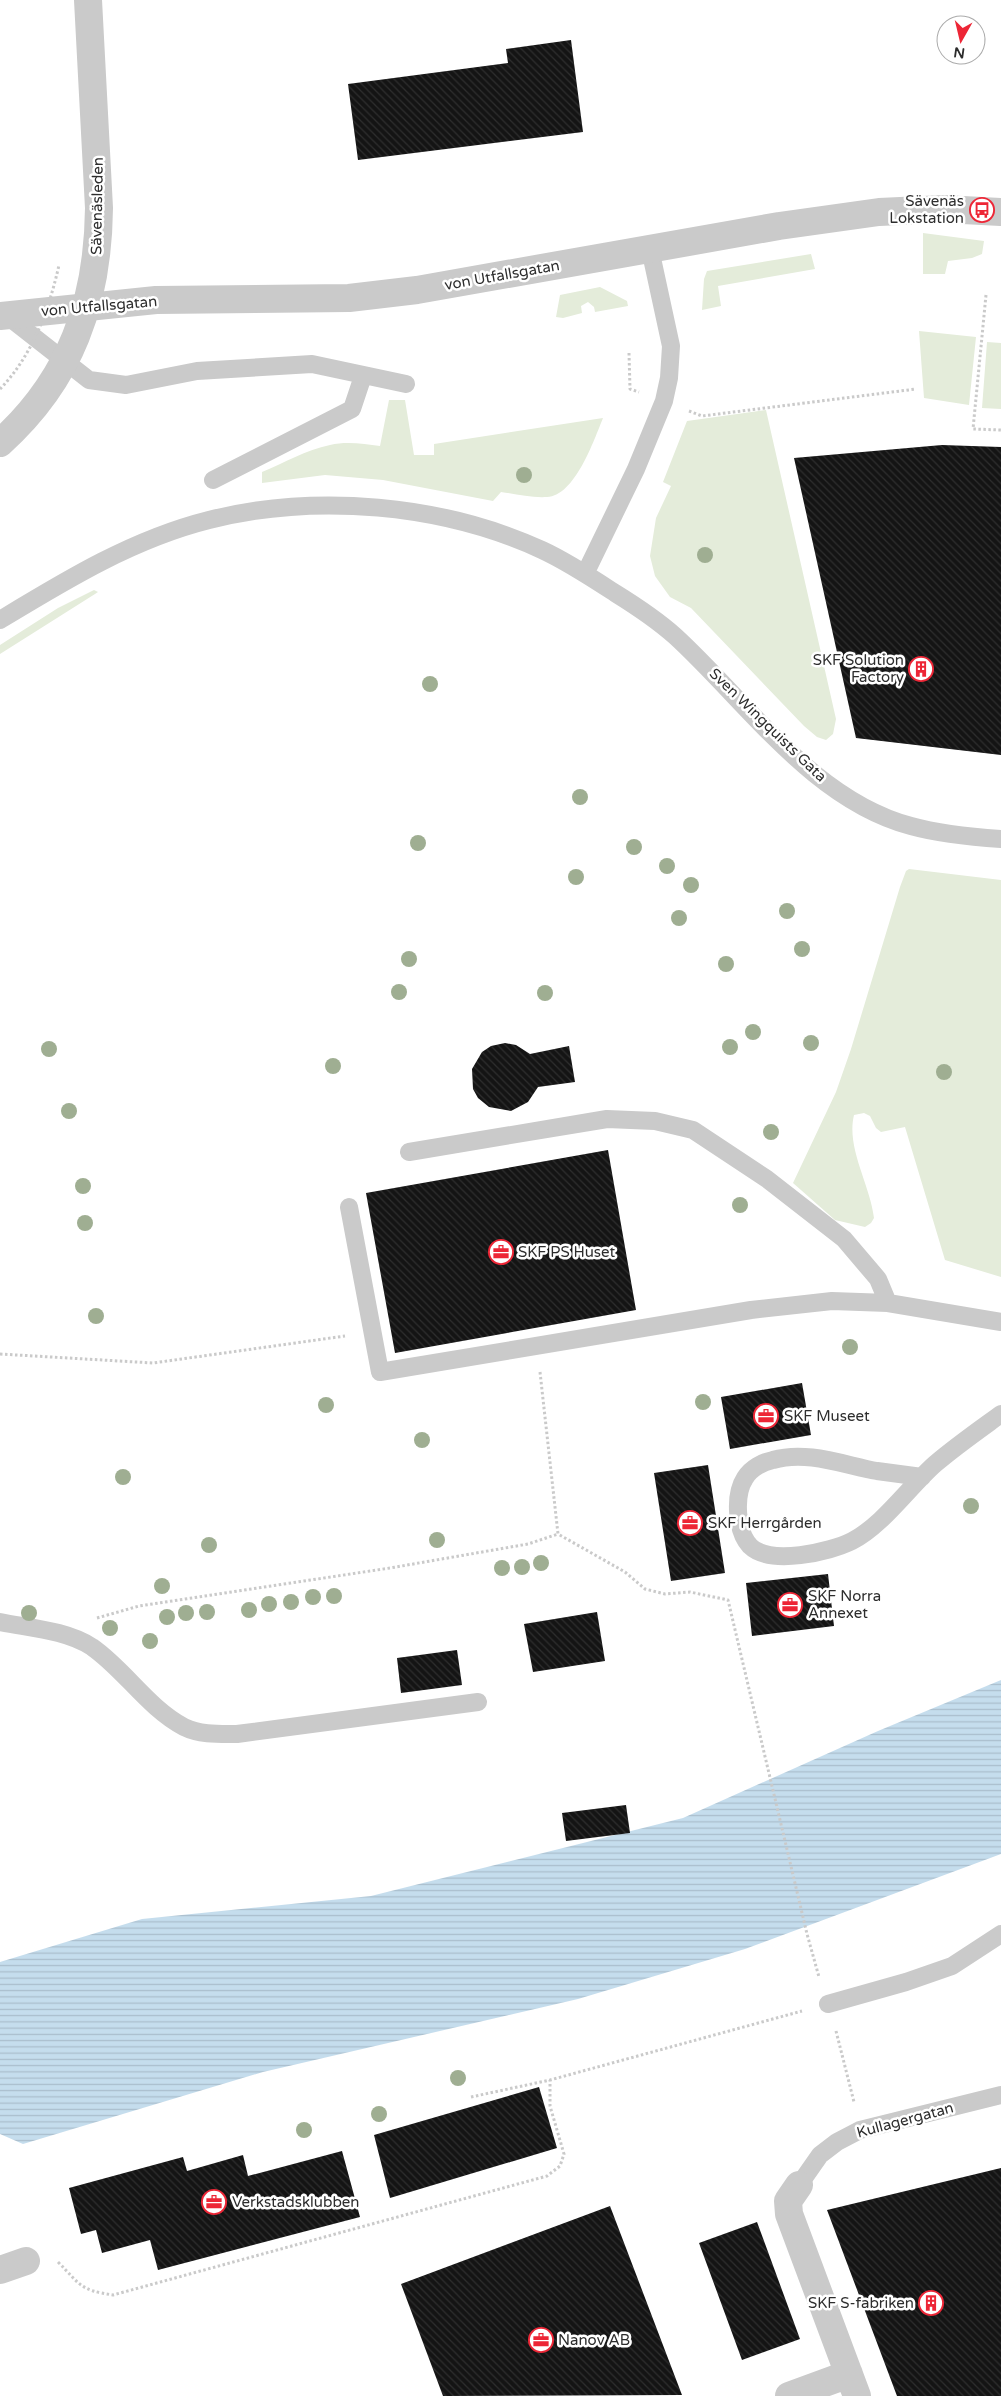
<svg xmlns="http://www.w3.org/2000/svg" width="1001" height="2396" viewBox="0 0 1001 2396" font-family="'Varela Round',sans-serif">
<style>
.grass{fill:#e4ecda}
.water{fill:url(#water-rules)}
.building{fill:url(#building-back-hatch)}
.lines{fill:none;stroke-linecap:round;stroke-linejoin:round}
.path{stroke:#cacaca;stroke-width:3;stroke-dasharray:2.5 2.5;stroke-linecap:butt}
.service{stroke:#cacaca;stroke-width:18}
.minor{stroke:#cacaca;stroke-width:28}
.path-bridge{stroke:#cacaca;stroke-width:3;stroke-dasharray:2.5 2.5;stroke-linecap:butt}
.tertiary-bridge{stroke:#cacaca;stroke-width:28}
.tree{fill:#9fae92}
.labels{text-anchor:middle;stroke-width:5;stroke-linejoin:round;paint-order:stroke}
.poi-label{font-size:15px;fill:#2d2d2d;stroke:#fff;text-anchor:start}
.street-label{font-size:15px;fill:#2d2d2d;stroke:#fff}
</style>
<defs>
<pattern id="water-rules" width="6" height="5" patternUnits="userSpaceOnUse" patternTransform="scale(1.25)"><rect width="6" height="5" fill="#c5dded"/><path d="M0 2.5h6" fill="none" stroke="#aabecc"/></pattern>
<pattern id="building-back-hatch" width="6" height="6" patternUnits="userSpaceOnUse" patternTransform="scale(1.25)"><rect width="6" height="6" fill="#141414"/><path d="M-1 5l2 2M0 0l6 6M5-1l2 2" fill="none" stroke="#2e2e2e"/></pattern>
</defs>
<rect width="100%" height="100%" fill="#fff"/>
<path class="grass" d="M923 233 984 241 982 254 972 258 948 261 945 274H923Z
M811 254 815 269 718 286 721 306 702 310 704 279 707 271Z
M600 287 627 301 628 306 595 312 594 307 588 302 581 306 582 313 563 318 556 317 560 295Z
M919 331 976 337 969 405 924 398Z
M987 342 1001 343V409L982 408Z
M389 400H405L414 455H434V444L603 418C594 440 575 496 547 497 532 498 516 494 501 492L493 501 383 480 325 475 262 483V472C284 463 306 450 330 445 347 441 364 444 380 446Z
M766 410 836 719 833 734 826 740 817 737 804 726 691 608 670 597 655 576 650 556 656 518 671 486 663 482 687 421Z
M94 590 98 592 95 594 0 654V645L58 608Z
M909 869 1001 880V1277L945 1260 905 1127 881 1132 876 1128 870 1116 864 1113 854 1115C846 1148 870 1184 874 1218L871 1223 865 1227 835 1220 793 1183 836 1092 851 1049 900 887 906 871Z"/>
<path class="water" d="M1001 1680V1854L745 1949 578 1999 263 2072 23 2144 0 2134V1962L142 1919 371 1896 683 1818 878 1731Z"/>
<path class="building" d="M571 40 583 132 358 160 348 84 508 63 506 49Z
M942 445 1001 447V755L856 738 794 458Z
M505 1043 516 1045 530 1054 569 1046 575 1082 538 1087 528 1102 511 1111 489 1107 478 1098 473 1089 472 1069 482 1052 491 1046Z
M608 1150 636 1310 395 1353 366 1193Z
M802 1383 811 1435 730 1449 721 1397Z
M708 1465 725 1573 671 1581 654 1473Z
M828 1574 834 1626 752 1636 746 1583Z
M597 1612 605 1661 533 1672 524 1624Z
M457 1650 462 1685 401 1693 397 1658Z
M626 1805 630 1833 566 1841 562 1813Z
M539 2087 557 2148 390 2198 374 2135Z
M342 2151 360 2217 158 2270 150 2240 102 2253 96 2230 81 2234 69 2188 183 2157 187 2171 243 2155 248 2176Z
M1001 2168V2396H897L827 2210Z
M610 2206 682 2395 443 2396 401 2284Z
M757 2222 800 2339 742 2360 699 2243Z"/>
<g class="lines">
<path class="path" d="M986 295 973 429 1001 430
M629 353 630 389 639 392
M689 411 702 416 916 389
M0 1354 153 1363 345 1336
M540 1372 558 1534 625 1572 645 1589 665 1594 690 1592 728 1600 807 1934 819 1977
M97 1618 139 1606 390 1568 528 1544 558 1534
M836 2031 854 2102
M471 2097 550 2080 802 2011
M58 2262C81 2285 79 2290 113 2295L547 2176 560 2166 564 2154 550 2106V2080"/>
<path class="service" d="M6 315 89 380 126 385 197 371 312 364 406 384
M213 480 352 409 363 376
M585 574 636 469 664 401 669 378 671 346 650 249
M0 620C66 580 133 539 209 520 316 493 442 504 542 550 568 562 592 578 615 593 636 606 657 620 675 636 747 702 813 800 911 826 940 834 971 837 1001 839
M409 1152 607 1119 655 1121 693 1130 767 1179 844 1239 878 1279 888 1303
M349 1207 380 1372 751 1310 832 1301 888 1303 1001 1322
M922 1477C907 1475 892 1473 877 1471 844 1465 807 1450 773 1460 763 1462 751 1468 745 1478 734 1495 736 1531 750 1546 770 1566 830 1552 852 1541 882 1526 909 1487 935 1464 956 1446 979 1430 1001 1414
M0 1622C29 1628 66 1630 92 1647 125 1670 148 1708 184 1727 200 1735 220 1734 237 1734L478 1702
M828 2004 906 1982 952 1966 1001 1934
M799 2185 820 2155 837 2142 860 2130 1001 2095"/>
<path class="minor" d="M0 316 156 300 349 298 417 290 779 226 879 212 944 209 1001 212
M799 2185 788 2201 789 2214 857 2396
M0 2270 26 2261
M789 2396 849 2374"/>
<path class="path-bridge" d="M0 389C32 356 49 310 59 265"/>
<path class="tertiary-bridge" d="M0 443C71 379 98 302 99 208L88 0"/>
</g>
<g class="tree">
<circle cx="524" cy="475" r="8"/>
<circle cx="705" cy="555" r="8"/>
<circle cx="430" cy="684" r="8"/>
<circle cx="580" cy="797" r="8"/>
<circle cx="418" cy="843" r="8"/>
<circle cx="634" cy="847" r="8"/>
<circle cx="667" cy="866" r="8"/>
<circle cx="576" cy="877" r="8"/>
<circle cx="691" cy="885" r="8"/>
<circle cx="787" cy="911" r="8"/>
<circle cx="679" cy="918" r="8"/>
<circle cx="802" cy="949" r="8"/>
<circle cx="409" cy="959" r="8"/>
<circle cx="726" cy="964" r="8"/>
<circle cx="399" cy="992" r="8"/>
<circle cx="545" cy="993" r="8"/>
<circle cx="753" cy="1032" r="8"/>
<circle cx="811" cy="1043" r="8"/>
<circle cx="730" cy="1047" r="8"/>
<circle cx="49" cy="1049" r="8"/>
<circle cx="333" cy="1066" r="8"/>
<circle cx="944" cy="1072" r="8"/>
<circle cx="69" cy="1111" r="8"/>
<circle cx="771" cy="1132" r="8"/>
<circle cx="83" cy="1186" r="8"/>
<circle cx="740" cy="1205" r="8"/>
<circle cx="85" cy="1223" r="8"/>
<circle cx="96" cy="1316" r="8"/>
<circle cx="850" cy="1347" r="8"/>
<circle cx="703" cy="1402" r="8"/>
<circle cx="326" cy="1405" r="8"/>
<circle cx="422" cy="1440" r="8"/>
<circle cx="123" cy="1477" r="8"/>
<circle cx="971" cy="1506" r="8"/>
<circle cx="437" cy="1540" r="8"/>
<circle cx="209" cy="1545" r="8"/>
<circle cx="541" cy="1563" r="8"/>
<circle cx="522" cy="1567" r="8"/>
<circle cx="502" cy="1568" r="8"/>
<circle cx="162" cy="1586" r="8"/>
<circle cx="334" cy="1596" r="8"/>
<circle cx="313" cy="1597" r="8"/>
<circle cx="291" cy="1602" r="8"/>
<circle cx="269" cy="1604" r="8"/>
<circle cx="249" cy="1610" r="8"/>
<circle cx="207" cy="1612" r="8"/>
<circle cx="29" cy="1613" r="8"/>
<circle cx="186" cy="1613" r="8"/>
<circle cx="167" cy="1617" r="8"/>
<circle cx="110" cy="1628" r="8"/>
<circle cx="150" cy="1641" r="8"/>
<circle cx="458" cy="2078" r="8"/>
<circle cx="379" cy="2114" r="8"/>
<circle cx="304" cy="2130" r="8"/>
</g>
<defs>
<symbol id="bus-ring" viewBox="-11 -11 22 22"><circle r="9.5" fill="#fff" stroke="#ed2636" stroke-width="1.5"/><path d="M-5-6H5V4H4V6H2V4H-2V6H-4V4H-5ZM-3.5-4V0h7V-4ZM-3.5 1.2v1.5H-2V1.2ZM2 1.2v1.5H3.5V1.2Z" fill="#ed2636"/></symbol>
<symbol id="building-ring" viewBox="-11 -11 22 22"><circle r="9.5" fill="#fff" stroke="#ed2636" stroke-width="1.5"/><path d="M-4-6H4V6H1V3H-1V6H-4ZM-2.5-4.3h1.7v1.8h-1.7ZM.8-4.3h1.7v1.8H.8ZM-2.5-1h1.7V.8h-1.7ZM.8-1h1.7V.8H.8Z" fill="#ed2636"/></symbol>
<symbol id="office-ring" viewBox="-11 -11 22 22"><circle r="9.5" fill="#fff" stroke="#ed2636" stroke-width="1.5"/><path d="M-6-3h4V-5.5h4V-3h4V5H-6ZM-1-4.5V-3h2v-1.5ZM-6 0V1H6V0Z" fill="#ed2636"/></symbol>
</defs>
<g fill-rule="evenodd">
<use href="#bus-ring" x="968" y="196" width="28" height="28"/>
<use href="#building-ring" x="907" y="655" width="28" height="28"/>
<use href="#office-ring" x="487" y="1238" width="28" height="28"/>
<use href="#office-ring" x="752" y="1402" width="28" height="28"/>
<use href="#office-ring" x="676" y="1509" width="28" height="28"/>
<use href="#office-ring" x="776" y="1591" width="28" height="28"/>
<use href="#office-ring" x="200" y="2188" width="28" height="28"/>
<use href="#building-ring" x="917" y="2289" width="28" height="28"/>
<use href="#office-ring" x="527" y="2326" width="28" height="28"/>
</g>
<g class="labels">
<g class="poi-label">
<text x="964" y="206" text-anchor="end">Sävenäs<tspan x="964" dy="17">Lokstation</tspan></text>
<text x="904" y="665" text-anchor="end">SKF Solution<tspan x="904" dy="17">Factory</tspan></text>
<text x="518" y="1257">SKF PS Huset</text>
<text x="784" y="1421">SKF Museet</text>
<text x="708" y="1528">SKF Herrgården</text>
<text x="808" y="1601">SKF Norra<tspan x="808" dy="17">Annexet</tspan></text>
<text x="232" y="2207">Verkstadsklubben</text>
<text x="914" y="2308" text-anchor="end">SKF S-fabriken</text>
<text x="558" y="2345">Nanov AB</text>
</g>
<g class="street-label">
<text transform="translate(97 206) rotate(-89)" y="5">Sävenäsleden</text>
<text transform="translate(502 275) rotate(-10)" y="5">von Utfallsgatan</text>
<text transform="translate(99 306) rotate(-5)" y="5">von Utfallsgatan</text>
<text transform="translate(768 725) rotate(44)" y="5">Sven Wingquists Gata</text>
<text transform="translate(905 2120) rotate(-15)" y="5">Kullagergatan</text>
</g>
</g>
<g transform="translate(961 40) rotate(188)"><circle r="24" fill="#ffffff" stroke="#ababab"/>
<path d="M0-4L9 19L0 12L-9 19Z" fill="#ed2636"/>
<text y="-8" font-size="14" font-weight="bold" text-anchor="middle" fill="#2d2d2d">N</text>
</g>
</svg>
